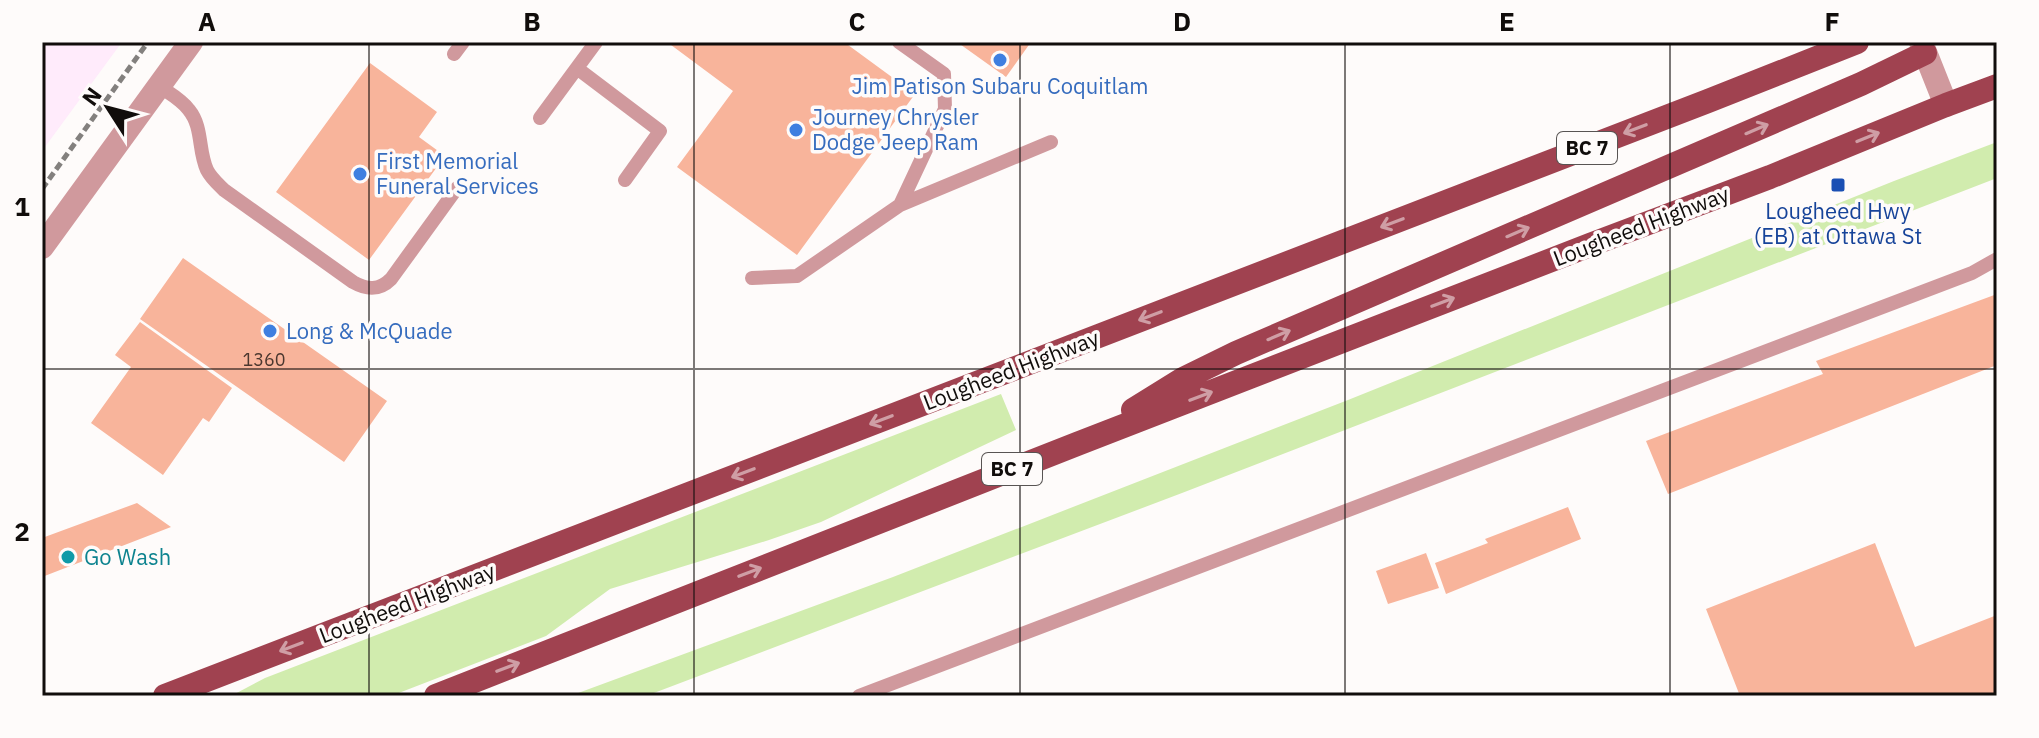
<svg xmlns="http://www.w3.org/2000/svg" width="2039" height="738" viewBox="0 0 2039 738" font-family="'IBM Plex Sans',sans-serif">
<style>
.education{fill:#ffebfb}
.green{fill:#d1ecae}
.building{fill:#f8b49b}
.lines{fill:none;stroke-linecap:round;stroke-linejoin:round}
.path{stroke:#83807e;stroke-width:5;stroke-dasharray:8 4;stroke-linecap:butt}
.service{stroke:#d0999d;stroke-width:14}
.tertiary{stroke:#d0999d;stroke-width:24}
.primary{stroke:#a04250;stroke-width:24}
.oneway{stroke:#cf9ea5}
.grid{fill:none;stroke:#110d0b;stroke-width:2;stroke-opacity:0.55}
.shop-dot{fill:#3f7fe0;stroke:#fefbfa;stroke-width:3}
.transit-dot{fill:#1a4fb4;stroke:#fefbfa;stroke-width:3}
.culture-dot{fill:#0f9aa8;stroke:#fefbfa;stroke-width:3}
.labels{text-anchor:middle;stroke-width:7;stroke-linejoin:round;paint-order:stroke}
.number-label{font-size:18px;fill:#4b372f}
.shield{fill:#fefbfa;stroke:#585453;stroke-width:2}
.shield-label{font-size:20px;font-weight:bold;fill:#110d0b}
.shop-label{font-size:22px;fill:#366cbe;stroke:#fefbfa;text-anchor:start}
.transit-label{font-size:22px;fill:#164399;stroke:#fefbfa}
.street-label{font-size:22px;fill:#110d0b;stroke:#fefbfa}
.culture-label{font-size:22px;fill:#0d838f;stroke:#fefbfa;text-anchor:start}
.neatline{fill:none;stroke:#110d0b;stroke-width:3}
.grid-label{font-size:26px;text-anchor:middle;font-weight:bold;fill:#110d0b}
</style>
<rect width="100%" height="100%" fill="#fefbfa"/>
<path class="education" d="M42 42H122L42 151Z"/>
<path class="green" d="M1997 142V178L1182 493 646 696H570L893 577 1348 400 1894 181Z
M1001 394 1016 430 821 522 769 540 610 589 546 636 391 696H231L265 678Z"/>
<path class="building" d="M667 42H844L915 94 797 255 677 167 733 91Z
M957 42H1031L1006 77Z
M370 63 437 112 419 137 445 156 369 260 276 192Z
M183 258 387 401 344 462 140 319Z
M1997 294V365L1668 494 1646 441 1823 374 1816 361Z
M140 322 232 388 209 422 203 418 163 475 91 423 131 367 115 355Z
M137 503 171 527 42 577V538Z
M1568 507 1581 539 1446 594 1435 563 1488 543 1485 539Z
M1875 543 1915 647 1997 615V696H1740L1706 609Z
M1426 553 1439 588 1388 604 1376 571Z"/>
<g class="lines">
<path class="path" d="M42 189 148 42"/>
<path class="service" d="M899 42 944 74 945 109 900 205
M454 54 463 42
M578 69 660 131 625 180
M159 86C169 93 182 100 189 110 203 127 198 151 207 170 211 178 218 184 224 190L353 282C367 290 379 291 391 279L457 188
M540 118 596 42
M752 278 797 276 900 205 1051 142
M859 696 1972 273 1997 259"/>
<path class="tertiary" d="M1921 42 1946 105
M42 247 191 42"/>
<path class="primary" d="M1133 410 1183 379 1236 353 1861 84 1925 53
M165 696 1708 101 1857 42
M436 696 1077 444 1590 245 1770 177 1946 105 1997 86"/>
</g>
<defs><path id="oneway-shaft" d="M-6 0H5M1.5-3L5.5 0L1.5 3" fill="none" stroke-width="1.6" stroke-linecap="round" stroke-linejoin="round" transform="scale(2)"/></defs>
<g class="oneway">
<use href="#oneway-shaft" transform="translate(1635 129) rotate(159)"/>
<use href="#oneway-shaft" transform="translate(1757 129) rotate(-23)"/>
<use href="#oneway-shaft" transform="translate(1868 137) rotate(-22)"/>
<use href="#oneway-shaft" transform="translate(1392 223) rotate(159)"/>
<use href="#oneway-shaft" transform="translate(1518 232) rotate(-23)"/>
<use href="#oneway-shaft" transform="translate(1443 302) rotate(-21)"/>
<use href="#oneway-shaft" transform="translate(1150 316) rotate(159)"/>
<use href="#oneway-shaft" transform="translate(1279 335) rotate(-23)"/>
<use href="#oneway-shaft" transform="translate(1201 396) rotate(-21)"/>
<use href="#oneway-shaft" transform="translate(881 420) rotate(159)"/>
<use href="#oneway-shaft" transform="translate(743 473) rotate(159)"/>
<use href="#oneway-shaft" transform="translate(750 572) rotate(-21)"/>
<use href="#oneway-shaft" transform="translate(291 647) rotate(159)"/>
<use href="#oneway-shaft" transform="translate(508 667) rotate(-21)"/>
</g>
<path class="grid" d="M369 42V696M694 42V696M1020 42V696M1345 42V696M1670 42V696M42 369H1997"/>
<g class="shop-dot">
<circle cx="1000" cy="60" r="8"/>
<circle cx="796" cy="130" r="8"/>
<circle cx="360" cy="174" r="8"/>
<circle cx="270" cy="331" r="8"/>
</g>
<rect class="transit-dot" x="1830" y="177" width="16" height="16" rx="4"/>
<circle class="culture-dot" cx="68" cy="557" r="8"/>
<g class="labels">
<g class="number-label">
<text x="264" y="366">1360</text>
</g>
<g class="shield">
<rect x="1557" y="132" width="60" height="32" rx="6"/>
<rect x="982" y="453" width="60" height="32" rx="6"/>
</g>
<g class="shield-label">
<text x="1587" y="155">BC 7</text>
<text x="1012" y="476">BC 7</text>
</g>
<g class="shop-label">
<text x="1000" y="94" text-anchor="middle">Jim Patison Subaru Coquitlam</text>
<text x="812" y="125">Journey Chrysler<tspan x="812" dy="25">Dodge Jeep Ram</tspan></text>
<text x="376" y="169">First Memorial<tspan x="376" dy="25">Funeral Services</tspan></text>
<text x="286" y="339">Long &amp; McQuade</text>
</g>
<g class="transit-label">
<text x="1838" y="219">Lougheed Hwy<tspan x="1838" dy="25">(EB) at Ottawa St</tspan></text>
</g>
<g class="street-label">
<text transform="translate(1641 226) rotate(-21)" y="8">Lougheed Highway</text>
<text transform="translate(1011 370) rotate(-21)" y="8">Lougheed Highway</text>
<text transform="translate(407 603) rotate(-21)" y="8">Lougheed Highway</text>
</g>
<g class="culture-label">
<text x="84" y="565">Go Wash</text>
</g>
</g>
<rect width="2039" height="738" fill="none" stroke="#fefbfa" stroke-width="88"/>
<g transform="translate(108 108) rotate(306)" stroke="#fefbfa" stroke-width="6" paint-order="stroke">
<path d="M0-6L14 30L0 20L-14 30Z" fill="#110d0b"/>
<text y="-12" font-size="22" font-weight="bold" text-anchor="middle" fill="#110d0b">N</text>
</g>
<rect x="44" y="44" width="1951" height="650" class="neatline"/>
<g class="grid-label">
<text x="207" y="31">A</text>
<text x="532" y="31">B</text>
<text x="857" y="31">C</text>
<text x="1182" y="31">D</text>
<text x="1507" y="31">E</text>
<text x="1832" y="31">F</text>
<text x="22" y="216">1</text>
<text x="22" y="541">2</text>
</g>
</svg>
